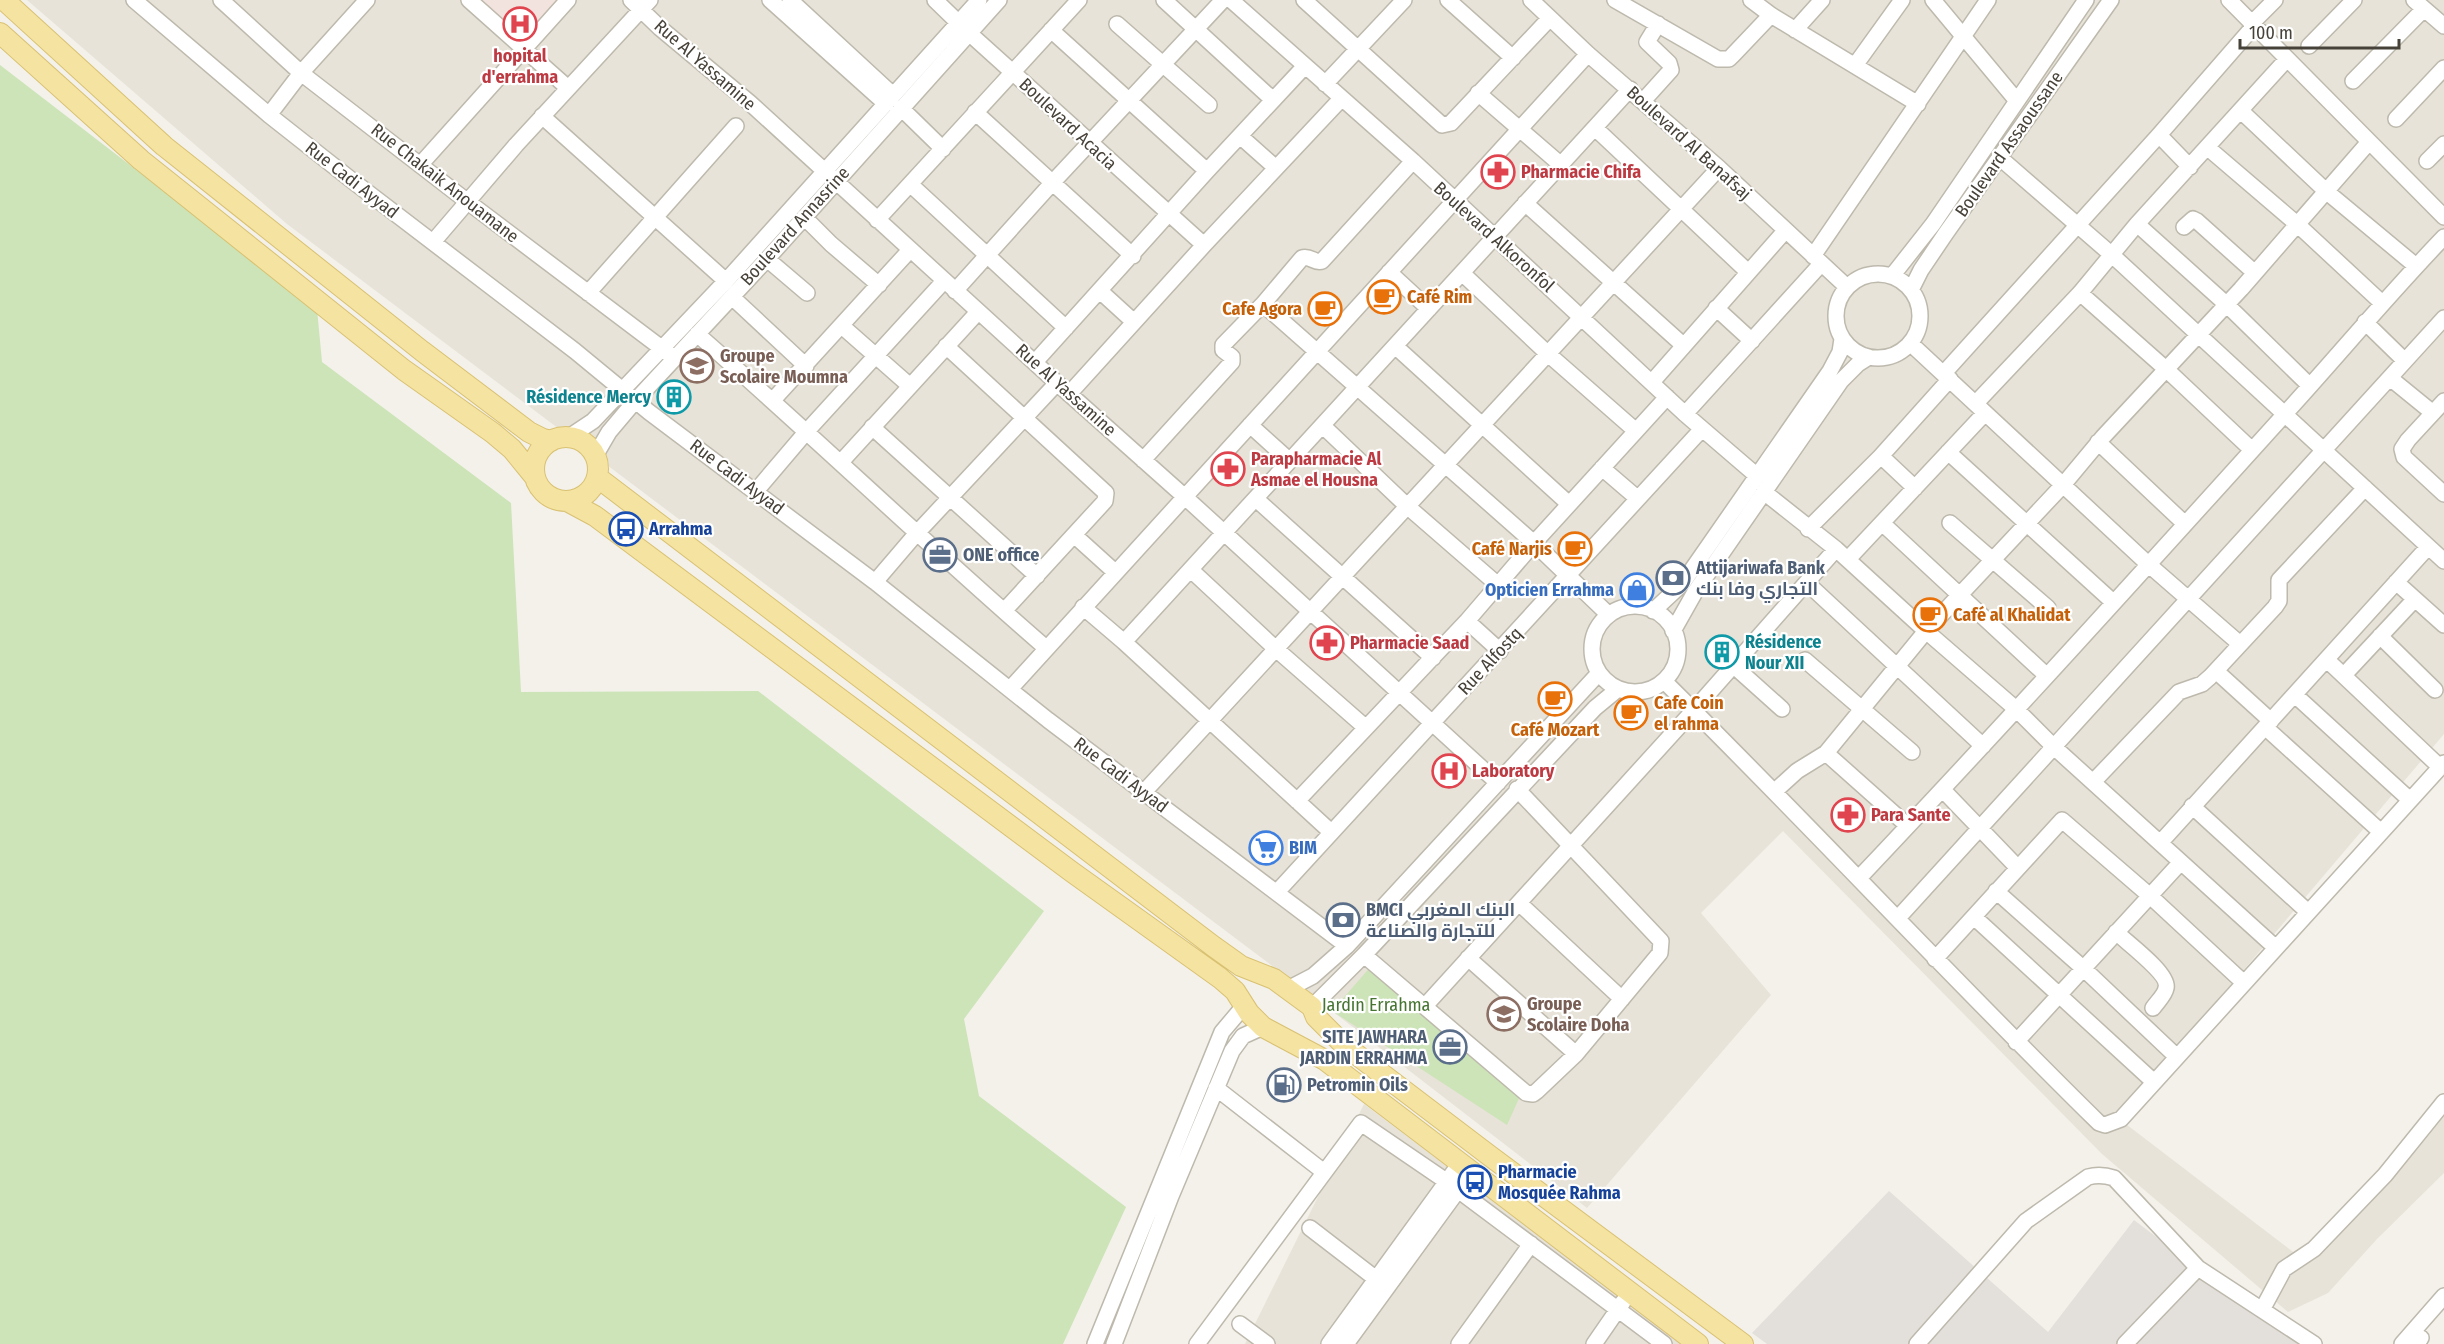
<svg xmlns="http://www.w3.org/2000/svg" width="2444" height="1344" viewBox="0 0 2444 1344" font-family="'Fira Sans Condensed',Cairo,sans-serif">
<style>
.residential{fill:#e7e3d8}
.industrial{fill:#e3e0db}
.medical{fill:#f3e3df}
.green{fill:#cce4b7}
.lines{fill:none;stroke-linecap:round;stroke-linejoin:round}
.minor-casing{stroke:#beb9ad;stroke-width:18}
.major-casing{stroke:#d9c172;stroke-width:22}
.minor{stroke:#fff;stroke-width:15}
.major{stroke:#f5e3a1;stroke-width:20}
.labels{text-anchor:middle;stroke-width:4.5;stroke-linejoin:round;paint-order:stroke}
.health-label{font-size:18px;font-weight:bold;fill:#be3a42;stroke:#fff;text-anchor:start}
.street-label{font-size:18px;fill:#474239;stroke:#fff}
.food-label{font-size:18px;font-weight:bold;fill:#c56008;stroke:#fff;text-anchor:start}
.education-label{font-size:18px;font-weight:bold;fill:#785e54;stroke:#fff;text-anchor:start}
.culture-label{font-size:18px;font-weight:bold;fill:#0d838f;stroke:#fff;text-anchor:end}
.transit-label{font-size:18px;font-weight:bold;fill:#164399;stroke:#fff;text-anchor:start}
.service-label{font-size:18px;font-weight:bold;fill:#4e5e75;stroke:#fff;text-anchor:start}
.shop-label{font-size:18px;font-weight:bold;fill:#366cbe;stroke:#fff;text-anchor:end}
.park-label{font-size:18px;fill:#467431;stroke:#fff}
</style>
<rect width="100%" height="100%" fill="#f3f1ea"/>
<path class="residential" d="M27 0H2444V734L2118 1118 2301 1258 2444 1106V1173L2377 1239 2328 1293 2288 1312 2102 1154 1783 831 1701 913 1771 995 1587 1208 1332 1011 287 224Z
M1364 1104 1684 1344H1245Z"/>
<path class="industrial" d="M1889 1191 2048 1332 2134 1220 2298 1344H1767L1752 1333Z"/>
<path class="medical" d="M470 0H566L523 48Z"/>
<path class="green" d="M0 65 317 309 322 362 511 503 521 692 758 691 1044 911 964 1019 979 1096 1126 1207 1063 1344H0Z
M1373 964 1521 1094 1507 1125 1332 1011Z"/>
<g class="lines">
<defs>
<path id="minor" d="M134 0 269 115 354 182 575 351 649 412 875 582 1048 720 1347 946
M221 0 301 73 468 202 668 353
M469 0 568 88
M631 0 660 28 750 103 1057 383 1185 497 1498 783
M770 0 886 104
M790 0 893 95
M935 0 969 33 1204 245
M1164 0 1273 100
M1231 0 1413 161 1685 414 1756 475
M1304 0 1442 125 1451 123 1550 18
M1448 0 1513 58
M1531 0 1588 54 1719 168 1847 287
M1615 0 1718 59H1729L1732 56 1771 15
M1751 0 1771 15 1918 104
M1933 0 2017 101
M2229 0 2444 217
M2414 0 2444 26
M1117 24 1209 105
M2251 24 2275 0
M1051 30 1207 171
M1795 30 1822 0
M2309 46 2354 0
M1856 64 1902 0
M2353 81 2424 9
M1325 84 1404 0
M1478 93 1560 164
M1643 101 1671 70 1669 63 1647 42 1658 24
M901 108 943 149
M2241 111 2327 192 2416 266
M975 112 1133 256
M269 115 301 73 367 0
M542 116 726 281
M2396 119 2444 68
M1595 128 1748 272
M2159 135 2190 167
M1240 136 1276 168
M2208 148 2298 225 2382 303
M1999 157 2112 255 2444 561
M2427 161 2444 144
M420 165 568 0
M910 184 1066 328
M1525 203 1683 345
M804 217 831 244 879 285
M877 220 1079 0
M2137 224 2226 304 2309 385
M2184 227 2193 219 2197 221 2255 273
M433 242 516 145 650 0
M1813 256 1988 0
M767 259 807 293
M1389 272 1429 309
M1462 273 1547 353 1636 431
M1836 316a42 42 0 1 1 84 0a42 42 0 1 1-84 0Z
M1892 276 1933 224 2086 0
M1911 290 1921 270 1946 233 2111 0
M955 291 1053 182 1223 0
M1100 291 1134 322
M588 293 736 126
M2080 293 2167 370 2252 450
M732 297 806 366
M1263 304 1534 543 1609 615
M1716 308 1752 341
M2365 322 2404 360
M843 327 910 386
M697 334C815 437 928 546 1046 648
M1910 343 2148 564 2240 644
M946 346 1106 493 1105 501 1004 611
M1395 346 1569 504
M1035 362 1207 171 1304 67
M1944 373 2159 135 2254 26
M2390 378 2433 413
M1652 382 1785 231
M1069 394 1204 245 1341 99
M773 400 910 250
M2444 401 2408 440 2402 449 2404 457 2444 494
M1976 403 2080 293 2137 224 2287 59
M1685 414 1821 264
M1250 425 1290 461
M1323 426 1407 506 1498 585
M872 427 1037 576
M569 437 593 421 726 281 979 0
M2098 442 2184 523
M1948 452 2113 602
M595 456 609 432 636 400 767 259 999 0
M1881 456 1915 488
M1143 460 1232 362V357L1223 350V345L1263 304 1302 258C1310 255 1315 264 1322 261L1413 161
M841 462 978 312
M1602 468 1637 498
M756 491 807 431 944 281
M1764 492 1836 549 1926 631 2016 709 2054 747 2276 948
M1256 499 1433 658
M1882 523 2047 676
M1950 523 2048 608
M1808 529 1881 456 1950 379
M1074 535 1115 572
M1848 559 1985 413
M1191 570 1276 649 1365 727
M875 582 916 534 1057 383
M2396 582 2444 625
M1807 583 1983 746
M1592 649a43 43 0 1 1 86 0a43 43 0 1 1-86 0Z
M1083 607 1124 642 1331 832
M1653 611 1682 584 1830 371 1840 352 1842 339
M1467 621 1500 651
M1673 631 1695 592 1841 381 1858 364 1869 357
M2380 636 2435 690
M1124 642 1630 89
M1805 660 1912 752
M2327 660 2440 767
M1734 666 1782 709
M2216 671 2271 721
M2344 675 2415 599
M1664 681C1811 826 1951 978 2099 1123L2105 1125 2121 1119 2444 763
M1010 689 1588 54
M2295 695 2410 800
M2265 727 2381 832
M1826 753 1908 826
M2093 782 2179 692 2202 684 2210 677 2275 607 2279 601V580L2365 488
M1943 790 2017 867
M1775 791 1797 771 1826 753 1926 631 2063 485 2103 437 2241 289 2369 142
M1144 792 1719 168
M1297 801 1467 621 1534 543 1667 397
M2192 806 2308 912
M2160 843 2428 547
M1859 878C2003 726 2143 571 2283 416 2337 357 2388 295 2444 237
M1996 891 2084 969 2177 1057
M1277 892 1702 429
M1519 903 1622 999
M1974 917 2154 1082
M1898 918 2444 318
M2116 932C2126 942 2170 974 2166 988 2165 995 2157 1002 2153 1008
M1364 955 1526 1093 1533 1094 1537 1091 1576 1054 1660 953 1661 941 1517 789
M1468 958 1576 1054
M1935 959 2062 820 2149 895 2244 983
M1288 989 1313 976 1347 946 1599 673
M1425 1006 1694 710 1836 549
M1312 1007 1364 955 1595 708 1618 689
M2016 1042 2181 862
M1216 1088 1324 1172
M1310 1228 1384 1285
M2262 1310 2284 1269 2314 1249 2385 1175 2444 1102
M1240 1324 1267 1344
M1095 1344 1222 1032 1244 1006
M1114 1344 1171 1196 1232 1051 1243 1036 1263 1027
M1197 1344 1361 1123 1446 1181 1664 1344
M1329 1344 1461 1162
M1346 1344 1464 1182
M1459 1344 1531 1244
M1594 1344 1623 1302
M1917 1344 2026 1221 2088 1177C2098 1174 2105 1175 2114 1178L2198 1268 2314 1344
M2125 1344 2198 1268
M2402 1344 2444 1296
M2416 1344 2421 1338"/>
<path id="major" d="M4 0 164 146 422 351 529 432 543 439 551 441
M0 33 141 160 404 370 493 433 512 449 534 476
M534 469a32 32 0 1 1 64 0a32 32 0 1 1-64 0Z
M597 477 1213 946 1241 966 1274 979 1312 1007 1316 1017 1344 1045 1490 1156 1743 1344
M569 502 595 516 1072 872 1220 978 1235 991 1249 1013 1263 1027 1325 1060 1698 1344"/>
</defs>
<use href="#minor" class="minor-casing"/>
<use href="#major" class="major-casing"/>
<use href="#minor" class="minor"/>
<use href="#major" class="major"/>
</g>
<defs>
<symbol id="hospital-ring" viewBox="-11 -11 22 22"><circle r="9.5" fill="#fff" stroke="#e0444e" stroke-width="1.5"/><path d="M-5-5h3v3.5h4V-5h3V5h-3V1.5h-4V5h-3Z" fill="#e0444e"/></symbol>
<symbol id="pharmacy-ring" viewBox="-11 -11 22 22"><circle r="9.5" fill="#fff" stroke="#e0444e" stroke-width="1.5"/><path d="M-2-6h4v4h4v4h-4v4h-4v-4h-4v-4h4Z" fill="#e0444e"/></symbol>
<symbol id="cafe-ring" viewBox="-11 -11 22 22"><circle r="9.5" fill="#fff" stroke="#e8710a" stroke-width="1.5"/><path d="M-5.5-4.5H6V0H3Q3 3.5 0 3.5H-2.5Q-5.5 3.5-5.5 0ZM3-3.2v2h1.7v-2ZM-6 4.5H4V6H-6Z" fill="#e8710a"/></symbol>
<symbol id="school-ring" viewBox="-11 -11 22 22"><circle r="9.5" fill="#fff" stroke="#8d6e63" stroke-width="1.5"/><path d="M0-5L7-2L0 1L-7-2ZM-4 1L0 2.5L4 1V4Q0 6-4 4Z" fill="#8d6e63"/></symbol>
<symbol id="building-ring" viewBox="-11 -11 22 22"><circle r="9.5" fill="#fff" stroke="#0f9aa8" stroke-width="1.5"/><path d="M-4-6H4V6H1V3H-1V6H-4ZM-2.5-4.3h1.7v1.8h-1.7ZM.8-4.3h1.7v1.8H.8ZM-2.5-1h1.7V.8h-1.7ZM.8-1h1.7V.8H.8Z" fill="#0f9aa8"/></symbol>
<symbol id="bus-ring" viewBox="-11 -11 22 22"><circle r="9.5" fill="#fff" stroke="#1a4fb4" stroke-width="1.5"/><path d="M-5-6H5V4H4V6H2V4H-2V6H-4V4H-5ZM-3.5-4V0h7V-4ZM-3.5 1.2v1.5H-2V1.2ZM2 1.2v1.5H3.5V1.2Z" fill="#1a4fb4"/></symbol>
<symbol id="office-ring" viewBox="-11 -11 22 22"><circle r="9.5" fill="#fff" stroke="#5c6f8a" stroke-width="1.5"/><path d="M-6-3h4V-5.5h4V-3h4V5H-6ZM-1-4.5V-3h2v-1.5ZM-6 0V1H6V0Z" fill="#5c6f8a"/></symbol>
<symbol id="bank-ring" viewBox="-11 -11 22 22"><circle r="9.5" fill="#fff" stroke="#5c6f8a" stroke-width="1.5"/><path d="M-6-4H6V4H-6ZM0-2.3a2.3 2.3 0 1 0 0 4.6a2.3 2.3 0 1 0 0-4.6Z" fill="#5c6f8a"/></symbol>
<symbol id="shop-ring" viewBox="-11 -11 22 22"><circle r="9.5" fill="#fff" stroke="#3f7fe0" stroke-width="1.5"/><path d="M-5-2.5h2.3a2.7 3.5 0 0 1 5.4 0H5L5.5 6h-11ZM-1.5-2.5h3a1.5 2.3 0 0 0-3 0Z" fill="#3f7fe0"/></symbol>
<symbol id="supermarket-ring" viewBox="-11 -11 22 22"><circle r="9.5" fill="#fff" stroke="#3f7fe0" stroke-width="1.5"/><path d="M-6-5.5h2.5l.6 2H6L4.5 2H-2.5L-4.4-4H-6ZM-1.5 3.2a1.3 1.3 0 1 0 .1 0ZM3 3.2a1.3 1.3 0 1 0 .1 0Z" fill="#3f7fe0"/></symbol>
<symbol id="fuel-ring" viewBox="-11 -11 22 22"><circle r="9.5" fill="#fff" stroke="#5c6f8a" stroke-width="1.5"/><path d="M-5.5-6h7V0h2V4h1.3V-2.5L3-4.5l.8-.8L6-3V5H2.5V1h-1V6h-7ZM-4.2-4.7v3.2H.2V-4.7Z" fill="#5c6f8a"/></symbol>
</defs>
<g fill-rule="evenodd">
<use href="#hospital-ring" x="501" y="5" width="38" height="38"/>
<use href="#pharmacy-ring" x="1479" y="153" width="38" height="38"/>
<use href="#cafe-ring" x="1365" y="278" width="38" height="38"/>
<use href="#cafe-ring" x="1306" y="290" width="38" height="38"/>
<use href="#school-ring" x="678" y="347" width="38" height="38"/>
<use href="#building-ring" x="655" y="378" width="38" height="38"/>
<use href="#pharmacy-ring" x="1209" y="450" width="38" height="38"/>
<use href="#bus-ring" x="607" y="510" width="38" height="38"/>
<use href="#cafe-ring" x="1556" y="530" width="38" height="38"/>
<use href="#office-ring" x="921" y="536" width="38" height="38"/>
<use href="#bank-ring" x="1654" y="559" width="38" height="38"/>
<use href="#shop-ring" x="1618" y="571" width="38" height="38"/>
<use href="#cafe-ring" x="1911" y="596" width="38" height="38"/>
<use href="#pharmacy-ring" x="1308" y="624" width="38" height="38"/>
<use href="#building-ring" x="1703" y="633" width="38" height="38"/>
<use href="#cafe-ring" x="1536" y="680" width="38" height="38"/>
<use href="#cafe-ring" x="1612" y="694" width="38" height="38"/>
<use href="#hospital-ring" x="1430" y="752" width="38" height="38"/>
<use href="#pharmacy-ring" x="1829" y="796" width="38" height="38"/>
<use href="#supermarket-ring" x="1247" y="829" width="38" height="38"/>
<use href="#bank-ring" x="1324" y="901" width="38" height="38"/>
<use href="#school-ring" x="1485" y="995" width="38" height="38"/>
<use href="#office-ring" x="1431" y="1028" width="38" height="38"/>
<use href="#fuel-ring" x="1265" y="1066" width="38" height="38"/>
<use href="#bus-ring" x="1456" y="1163" width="38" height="38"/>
</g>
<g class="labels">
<g class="health-label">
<text x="520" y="62" text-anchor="middle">hopital<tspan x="520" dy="21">d'errahma</tspan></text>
<text x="1521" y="178">Pharmacie Chifa</text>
<text x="1251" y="465">Parapharmacie Al<tspan x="1251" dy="21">Asmae el Housna</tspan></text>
<text x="1350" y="649">Pharmacie Saad</text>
<text x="1472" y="777">Laboratory</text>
<text x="1871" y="821">Para Sante</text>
</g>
<g class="street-label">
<text transform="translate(705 65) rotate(41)" y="6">Rue Al Yassamine</text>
<text transform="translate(1068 124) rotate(43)" y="6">Boulevard Acacia</text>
<text transform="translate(1689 143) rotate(42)" y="6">Boulevard Al Banafsaj</text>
<text transform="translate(2009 144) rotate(-55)" y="6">Boulevard Assaoussane</text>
<text transform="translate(352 180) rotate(38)" y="6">Rue Cadi Ayyad</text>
<text transform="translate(445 183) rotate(38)" y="6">Rue Chakaik Anouamane</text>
<text transform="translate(795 226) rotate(-48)" y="6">Boulevard Annasrine</text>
<text transform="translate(1494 237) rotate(42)" y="6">Boulevard Alkoronfol</text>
<text transform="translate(1066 390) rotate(42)" y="6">Rue Al Yassamine</text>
<text transform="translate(737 477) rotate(37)" y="6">Rue Cadi Ayyad</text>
<text transform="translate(1490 661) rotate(-47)" y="6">Rue Alfostq</text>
<text transform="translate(1121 775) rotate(37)" y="6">Rue Cadi Ayyad</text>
</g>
<g class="food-label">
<text x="1407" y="303">Café Rim</text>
<text x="1302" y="315" text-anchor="end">Cafe Agora</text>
<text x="1552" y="555" text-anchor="end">Café Narjis</text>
<text x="1953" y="621">Café al Khalidat</text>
<text x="1654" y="709">Cafe Coin<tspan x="1654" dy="21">el rahma</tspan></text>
<text x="1555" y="736" text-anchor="middle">Café Mozart</text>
</g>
<g class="education-label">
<text x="720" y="362">Groupe<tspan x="720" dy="21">Scolaire Moumna</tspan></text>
<text x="1527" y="1010">Groupe<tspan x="1527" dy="21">Scolaire Doha</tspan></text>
</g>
<g class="culture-label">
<text x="651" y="403">Résidence Mercy</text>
<text x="1745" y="648" text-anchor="start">Résidence<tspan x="1745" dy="21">Nour XII</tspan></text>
</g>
<g class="transit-label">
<text x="649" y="535">Arrahma</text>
<text x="1498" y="1178">Pharmacie<tspan x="1498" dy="21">Mosquée Rahma</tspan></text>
</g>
<g class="service-label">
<text x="963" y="561">ONE office</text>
<text x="1696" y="574">Attijariwafa Bank<tspan x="1696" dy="21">التجاري وفا بنك</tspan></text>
<text x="1366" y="916">BMCI البنك المغربي<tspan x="1366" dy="21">للتجارة والصناعة</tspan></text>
<text x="1427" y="1043" text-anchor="end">SITE JAWHARA<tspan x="1427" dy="21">JARDIN ERRAHMA</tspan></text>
<text x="1307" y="1091">Petromin Oils</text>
</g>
<g class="shop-label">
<text x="1614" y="596">Opticien Errahma</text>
<text x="1289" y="854" text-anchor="start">BIM</text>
</g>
<g class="park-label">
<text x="1376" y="1011">Jardin Errahma</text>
</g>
</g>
<path d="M2240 39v9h159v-9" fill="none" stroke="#474239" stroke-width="3"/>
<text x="2249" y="39" font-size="18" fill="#474239" stroke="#ffffff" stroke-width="4.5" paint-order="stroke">100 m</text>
</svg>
